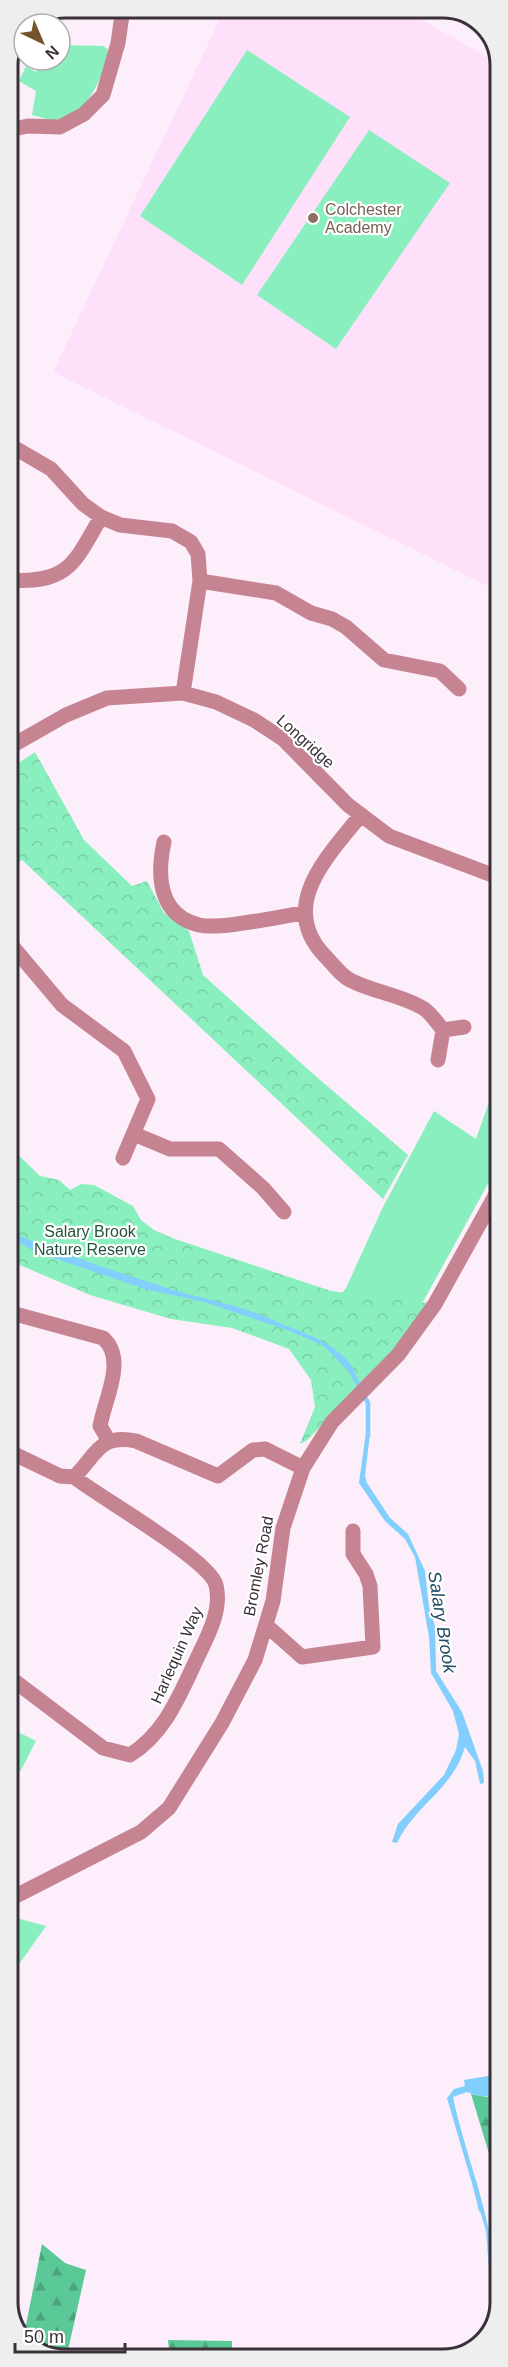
<svg xmlns="http://www.w3.org/2000/svg" width="508" height="2367" viewBox="0 0 508 2367" font-family="Arial,sans-serif">
<style>
.built{fill:#ffe0fb}
.green{fill:#8aefbf}
.forest{fill:url(#forest-firs)}
.park{fill:url(#park-crowns)}
.water{fill:#82cefc}
.lines{fill:none;stroke-linecap:round;stroke-linejoin:round}
.stream{stroke:#82cefc;stroke-width:4.5}
.minor{stroke:#c68492;stroke-width:15}
.education-dot{fill:#8d6e63;stroke:#fff;stroke-width:2}
.labels{text-anchor:middle;stroke-width:4.5;stroke-linejoin:round;paint-order:stroke}
.education-label{font-size:16px;fill:#785e54;stroke:#fff;text-anchor:start}
.street-label{font-size:16px;fill:#3a3039;stroke:#fff}
.park-label{font-size:16px;fill:#26543f;stroke:#fff}
.water-label{font-size:18px;font-style:italic;fill:#224c64;stroke:#fff}
.rim{fill:none;stroke:#3a3039;stroke-width:3}
</style>
<defs>
<pattern id="forest-firs" width="22" height="20" patternUnits="userSpaceOnUse" patternTransform="scale(1.5)"><rect width="22" height="20" fill="#5bc897"/><path d="M5 1l3.5 6h-7zM16 11l3.5 6h-7z" fill="#4ca37c"/></pattern>
<pattern id="park-crowns" width="20" height="18" patternUnits="userSpaceOnUse" patternTransform="scale(1.5)"><rect width="20" height="18" fill="#8aefbf"/><path d="M2 6a3 3 0 1 1 6 0M12 15a3 3 0 1 1 6 0" fill="none" stroke="#78cda5"/></pattern>
</defs>
<rect width="100%" height="100%" fill="#fceefa"/>
<path class="built" d="M225 8H400L500 64V592L53 372Z"/>
<path class="green" d="M62 45 103 46 108 49C105 76 84 123 50 120 45 119 38 116 32 115L36 91 19 81 26 66 36 72 43 60 52 64 55 60H60Z
M247 50 350 117 242 285 140 216Z
M369 130 450 183 336 349 257 295Z
M500 1071V1162L424 1300 365 1375 335 1301 346 1288 382 1209 434 1111 476 1139Z
M8 1727 36 1741 20 1772 8 1766Z
M13 1917 46 1926 8 1980V1921Z"/>
<path class="forest" d="M500 2088V2190L471 2094 487 2097Z
M42 2244 65 2263 86 2270 66 2359H58L23 2340Z
M168 2340 232 2341V2359H170Z"/>
<path class="park" d="M35 752 84 840 132 886 147 881 164 913 189 931 203 975 312 1073 408 1155 383 1199 22 860 8 870V770Z
M8 1145 40 1176 59 1180 70 1190 81 1184 94 1185 133 1206 141 1220 154 1230 175 1239 331 1291 435 1304 395 1353 306 1441 300 1444 315 1407 311 1380 289 1349 232 1328 171 1319 90 1295 8 1260Z"/>
<path class="water" d="M8 1231C57 1252 107 1269 158 1285 195 1298 235 1303 271 1319 306 1336 329 1336 355 1370L351 1374 324 1346 290 1331 204 1302 145 1289 36 1252 8 1237Z
M366 1432 370 1433 365 1476 367 1483 390 1518 408 1534 425 1571 429 1607 435 1626 436 1671 462 1712 483 1771 484 1783 480 1784 475 1761 465 1747C453 1789 416 1804 397 1843L392 1842 398 1824 444 1775 456 1750 459 1734 453 1711 431 1673 429 1637 415 1557 405 1539 385 1521 359 1483Z
M500 2074V2088C489 2100 481 2097 467 2092L453 2097C467 2166 508 2252 493 2322L486 2231 447 2098 454 2089 465 2086 464 2080Z"/>
<g class="lines">
<path class="stream" d="M350 1369 360 1388
M363 1394 368 1403V1436
M474 2181 481 2210"/>
<path class="minor" d="M8 130 28 126 60 127 84 114 103 95 118 43 123 8
M8 444 51 469 83 504 101 517 120 525 172 531 191 542 198 554 200 581 183 693
M8 580C68 584 74 564 101 517
M200 581 276 593 311 613 332 619 346 627 384 660 440 671 459 689
M8 748 66 715 107 698 183 693 216 702 254 720 283 739 348 805 389 836 500 878
M360 816C328 856 277 906 325 956 333 964 342 977 352 981 374 992 400 995 421 1007 430 1011 437 1023 443 1030L438 1060
M164 842C157 875 158 915 199 925 222 930 280 916 305 913
M8 941 62 1005 124 1051 148 1099 123 1158
M443 1030 464 1027
M134 1134 170 1149H219L263 1188 284 1212
M19 1315 103 1338C127 1359 105 1398 100 1426L109 1441
M8 1451 60 1476 74 1477C96 1456 99 1433 136 1441L218 1476 253 1450 265 1449 303 1468
M266 1625 302 1657 373 1647 370 1586 366 1574 353 1554V1531
M8 1676 103 1748 130 1755C163 1734 177 1701 193 1667 204 1642 223 1613 216 1585 210 1560 99 1497 74 1477
M8 1900 141 1832 169 1808 222 1723 255 1660 273 1601 283 1528 303 1468 332 1422 398 1355 435 1304 500 1187"/>
</g>
<circle class="education-dot" cx="313" cy="218" r="6"/>
<g class="labels">
<g class="education-label">
<text x="325" y="215">Colchester<tspan x="325" dy="18">Academy</tspan></text>
</g>
<g class="street-label">
<text transform="translate(306 741) rotate(42)" y="6">Longridge</text>
<text transform="translate(258 1566) rotate(-79)" y="6">Bromley Road</text>
<text transform="translate(176 1655) rotate(-66)" y="6">Harlequin Way</text>
</g>
<g class="park-label">
<text x="90" y="1237">Salary Brook<tspan x="90" dy="18">Nature Reserve</tspan></text>
</g>
<g class="water-label">
<text transform="translate(442 1622) rotate(81)" y="6">Salary Brook</text>
</g>
</g>
<path d="M0 0H508V2367H0ZM65 18H443A47 47 0 0 1 490 65V2302A47 47 0 0 1 443 2349H65A47 47 0 0 1 18 2302V65A47 47 0 0 1 65 18Z" fill="#efeeef" fill-rule="evenodd"/>
<path class="rim" d="M65 18H443A47 47 0 0 1 490 65V2302A47 47 0 0 1 443 2349H65A47 47 0 0 1 18 2302V65A47 47 0 0 1 65 18Z"/>
<g transform="translate(42 42) rotate(136)"><circle r="28" fill="#ffffff" stroke="#b0acb0" stroke-width="1.5"/>
<path d="M0-4.5L10 22L0 15L-10 22Z" fill="#75542b"/>
<text y="-9" font-size="16" font-weight="bold" text-anchor="middle" fill="#3a3039">N</text>
</g>
<path d="M15 2343v9h110v-9" fill="none" stroke="#3a3039" stroke-width="3"/>
<text x="24" y="2343" font-size="18" fill="#3a3039" stroke="#ffffff" stroke-width="4.5" paint-order="stroke">50 m</text>
</svg>
